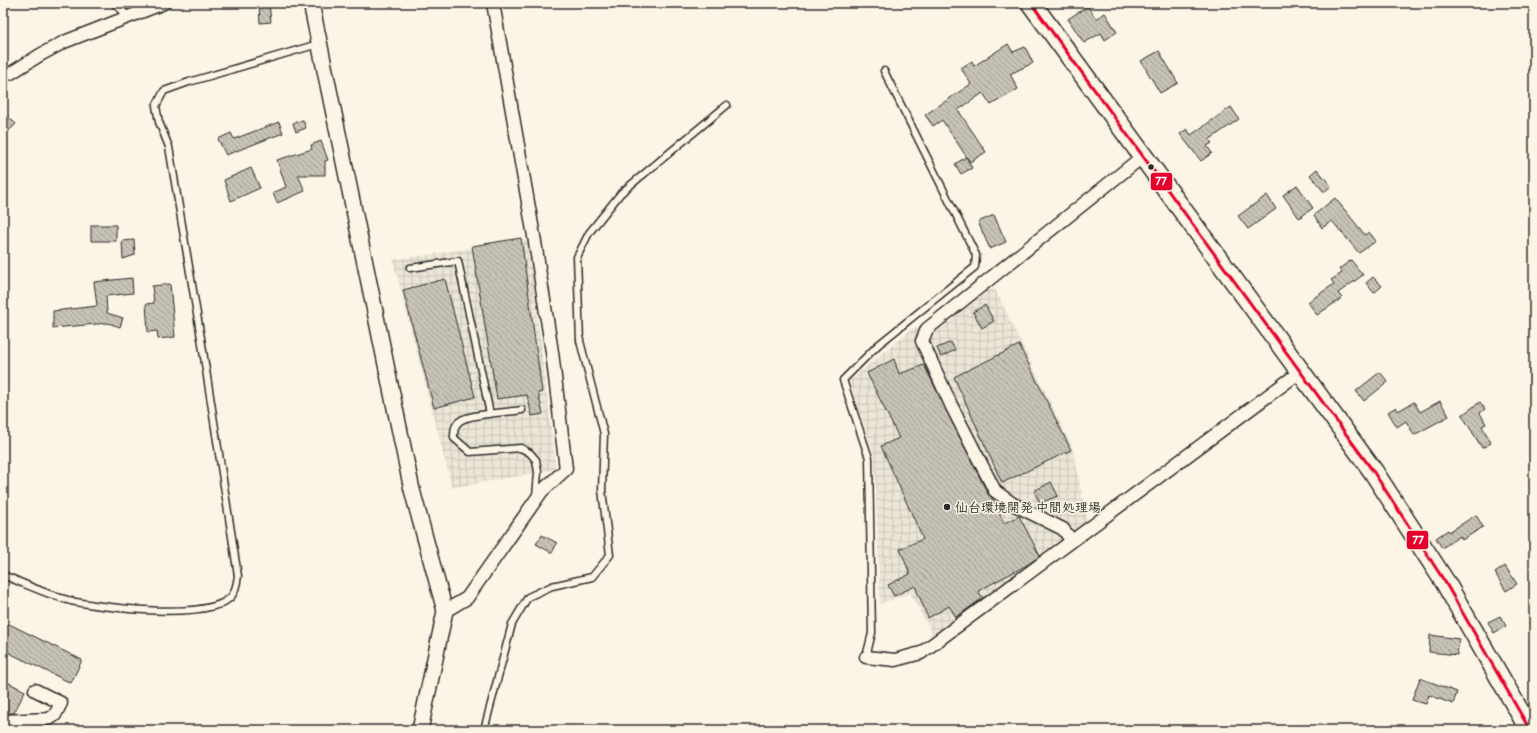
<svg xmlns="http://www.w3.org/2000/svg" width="1537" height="733" viewBox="0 0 1537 733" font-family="Pangolin,'Klee One',sans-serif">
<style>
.industrial{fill:url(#industrial-grid)}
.building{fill:url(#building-back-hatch);stroke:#2b2b2b}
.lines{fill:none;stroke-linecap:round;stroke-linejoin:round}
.service-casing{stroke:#2b2b2b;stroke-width:9}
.minor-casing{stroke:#2b2b2b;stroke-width:15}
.tertiary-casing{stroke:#2b2b2b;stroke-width:18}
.primary-casing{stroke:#2b2b2b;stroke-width:22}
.service{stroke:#fcf5e5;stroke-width:6}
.minor{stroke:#fcf5e5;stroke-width:12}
.tertiary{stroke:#fcf5e5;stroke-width:15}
.primary{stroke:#fcf5e5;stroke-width:19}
.bus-1-casing{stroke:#fcf5e5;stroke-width:6}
.bus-1{stroke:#e4002b;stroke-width:3}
.bus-dot{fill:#2b2b2b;stroke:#fcf5e5;stroke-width:1.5}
.labels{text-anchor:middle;stroke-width:3;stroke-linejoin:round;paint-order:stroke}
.poi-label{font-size:13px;font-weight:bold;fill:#2b2b2b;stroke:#fcf5e5;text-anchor:start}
.line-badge{stroke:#fcf5e5;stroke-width:1.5}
.badge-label{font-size:11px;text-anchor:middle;font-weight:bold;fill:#fff}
</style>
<defs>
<pattern id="industrial-grid" width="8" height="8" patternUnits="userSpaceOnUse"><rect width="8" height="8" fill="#ece6d7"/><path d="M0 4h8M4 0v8" fill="none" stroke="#cbc5b9"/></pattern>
<pattern id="building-back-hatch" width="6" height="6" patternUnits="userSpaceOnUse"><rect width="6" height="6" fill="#c8c3b7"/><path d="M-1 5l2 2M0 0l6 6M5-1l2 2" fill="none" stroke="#a39f95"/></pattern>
</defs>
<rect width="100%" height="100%" fill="#fcf5e5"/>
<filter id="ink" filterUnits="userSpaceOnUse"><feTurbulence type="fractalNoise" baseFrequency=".025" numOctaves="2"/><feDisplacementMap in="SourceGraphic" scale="8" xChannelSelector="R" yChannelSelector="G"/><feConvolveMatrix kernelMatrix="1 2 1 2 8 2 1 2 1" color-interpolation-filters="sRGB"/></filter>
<g filter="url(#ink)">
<path class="industrial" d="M528 240 556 469 452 488 393 260Z
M993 285 1073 449 1087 521 933 635 910 593 880 604 875 458 849 381 913 328 935 331Z"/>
<path class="building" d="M269 3 271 22 260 23 259 4Z
M1088 6 1096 19 1105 13 1117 32 1105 40 1101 33 1084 43 1068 19Z
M1008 44 1013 52 1025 47 1033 63 1010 74 1018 89 991 105 983 93 958 110 986 152 970 162 942 120 933 126 925 115 971 84 961 68 972 61 974 66Z
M1159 51 1178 83 1160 93 1141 61Z
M1231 107 1239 119 1209 140 1212 143 1207 146 1212 153 1201 161 1180 134 1187 129 1191 135Z
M3 112 16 124 3 136Z
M303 120 306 128 296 132 293 123Z
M279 122 283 133 226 155 218 139 231 133 234 139Z
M321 141 328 160 325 161V175H298L305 191 277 203 273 193 286 187 277 160 312 149 311 145Z
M966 157 972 168 961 174 955 164Z
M251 168 260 188 231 201 224 180Z
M1317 169 1331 186 1324 192 1310 175Z
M1297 185 1313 208 1299 218 1283 195Z
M1267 195 1276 209 1248 229 1238 216Z
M1335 198 1365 235 1369 232 1376 241 1359 253 1332 221 1322 228 1314 215Z
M994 215 1006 242 990 249 978 222Z
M91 225H116V241H91Z
M521 238 542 392 538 393 543 414 532 416 527 395 497 399 472 246Z
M134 240 135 255 123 259 122 241Z
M1351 260 1363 275 1338 293 1342 298 1317 315 1308 302 1334 284 1331 280 1342 273 1339 269Z
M1373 277 1382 286 1374 293 1366 283Z
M132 278 133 293 106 296 107 313 123 318 120 327 108 323 53 328V311L97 306 94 282Z
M445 279 475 397 434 408 403 290Z
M170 284 175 337 158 339 157 331 148 332 146 304 154 303 152 286Z
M985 305 994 321 982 328 973 312Z
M951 342 955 350 941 357 937 348Z
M1019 345 1071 450 1002 483 954 377Z
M894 359 899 374 924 365 988 494 992 498 1004 523 1019 516 1040 556 1027 565 978 591 983 598 956 617 949 606 928 618 915 586 894 596 888 585 910 574 900 549 923 539 881 446 899 438 867 373Z
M1380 372 1388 382 1364 401 1356 391Z
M1440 401 1449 416 1414 435 1406 421 1397 427 1388 412 1396 407 1398 411 1414 402 1420 412Z
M1480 402 1485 409 1480 413 1486 424 1482 426 1491 443 1482 448 1462 415Z
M1051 482 1058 496 1040 503 1034 491Z
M1476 515 1483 527 1462 540 1460 536 1442 548 1436 538 1448 530 1449 532Z
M542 535 557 543 552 553 536 544Z
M1505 566 1517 584 1506 591 1495 573Z
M1500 616 1506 626 1494 633 1488 622Z
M3 621 82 660 71 683 3 650Z
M1430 635 1459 639 1457 655 1429 652Z
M1420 678 1457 692 1453 704 1429 695 1426 704 1412 700Z
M3 680 25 691 14 713H3Z"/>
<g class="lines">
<defs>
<path id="service" d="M114 3 128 16
M410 268 458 261 490 414
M522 410C510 412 468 414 460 421 454 425 454 431 454 438L470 452 521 448 530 453 536 460 538 472 536 497
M3 575C25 584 48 595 71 601 100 607 216 623 233 594 236 589 237 582 238 576L201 338 169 147 159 122 156 106 164 91 189 82 318 44
M866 657 872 633 869 458 843 380 878 345 975 267 976 255 884 71
M484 730 512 624 528 597 552 586 592 577 610 555 602 490 604 434 580 341 577 257 589 233 621 193 727 105"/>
<path id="minor" d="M3 75 11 73 40 55 64 42 164 3
M1072 541 1063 529 1013 504 995 491 952 407 922 341 927 329 1142 157
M445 611 467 598 542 491 566 469 552 352 535 242 493 3
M866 657 895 660 921 653 1300 372
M3 721 49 719 55 715 61 703 35 690"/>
<path id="tertiary" d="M311 3 412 490 445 611 420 730"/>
<path id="primary" d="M1031 3 1373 471 1445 582 1530 730"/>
</defs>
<use href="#service" class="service-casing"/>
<use href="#minor" class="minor-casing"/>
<use href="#tertiary" class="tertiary-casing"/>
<use href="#primary" class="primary-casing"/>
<use href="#service" class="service"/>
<use href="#minor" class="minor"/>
<use href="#tertiary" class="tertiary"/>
<use href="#primary" class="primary"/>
<defs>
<path id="bus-1" d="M1031 3 1373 471 1445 582 1530 730"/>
</defs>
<use href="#bus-1" class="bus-1-casing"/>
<use href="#bus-1" class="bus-1"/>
</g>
</g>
<g class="bus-dot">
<circle cx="1151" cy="167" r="3.5"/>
<circle cx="947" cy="507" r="4"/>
</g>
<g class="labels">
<g class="poi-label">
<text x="955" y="512">仙台環境開発 中間処理場</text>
</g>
</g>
<g class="line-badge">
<rect x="1150" y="172" width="23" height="19" rx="4" fill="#e4002b"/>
<rect x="1406" y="530" width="23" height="20" rx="4" fill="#e4002b"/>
</g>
<g class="badge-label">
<text x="1161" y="185">77</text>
<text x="1418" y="544">77</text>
</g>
<rect width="1537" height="733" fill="none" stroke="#fcf5e5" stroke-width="16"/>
<rect x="8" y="8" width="1521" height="717" fill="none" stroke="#2b2b2b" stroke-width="1.5" filter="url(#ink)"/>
</svg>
